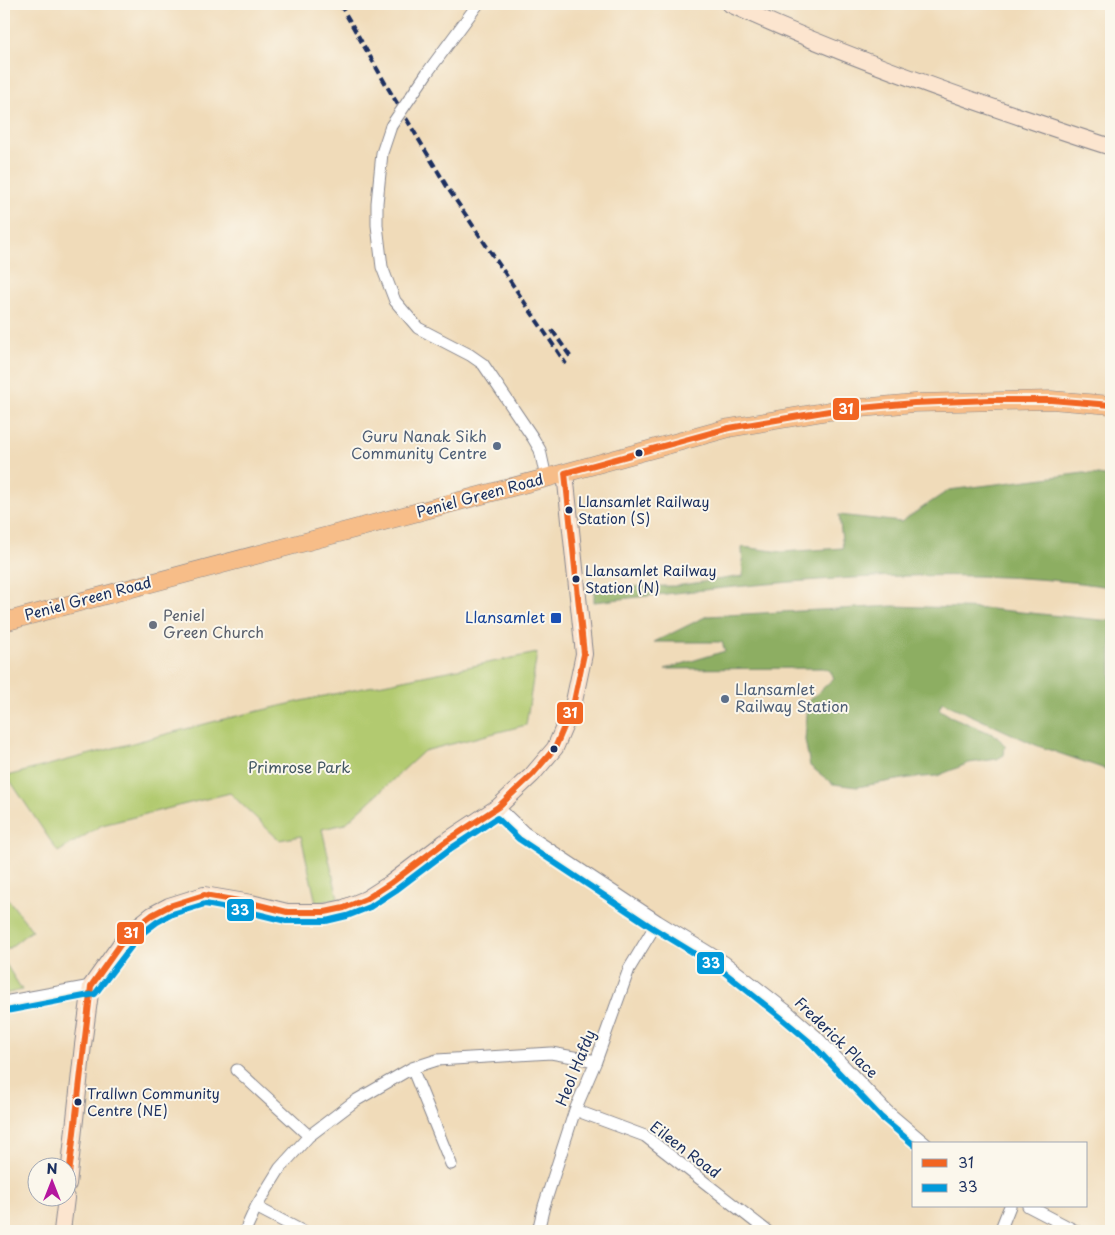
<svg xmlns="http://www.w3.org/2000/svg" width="1115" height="1235" viewBox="0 0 1115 1235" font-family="'Playpen Sans',sans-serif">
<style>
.green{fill:#b2ca6f;stroke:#667c66}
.forest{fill:#8dae62;stroke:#546e60}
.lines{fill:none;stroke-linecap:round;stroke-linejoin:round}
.street-casing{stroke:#86858c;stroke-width:13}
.secondary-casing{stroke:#86858c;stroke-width:18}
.primary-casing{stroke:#86858c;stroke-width:19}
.street{stroke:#fff;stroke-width:11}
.secondary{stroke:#fce5cf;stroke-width:16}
.primary{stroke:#f7bd88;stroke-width:18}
.rail{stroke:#1b2f5e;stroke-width:4;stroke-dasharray:8 4;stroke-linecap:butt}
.street-bridge-casing{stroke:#86858c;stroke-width:13;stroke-linecap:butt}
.street-bridge{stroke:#fff;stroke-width:11}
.bus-1-casing{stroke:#fbf7ec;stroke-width:10}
.bus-2-casing{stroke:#fbf7ec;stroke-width:10}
.bus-1{stroke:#f26522;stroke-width:6}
.bus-2{stroke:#019ada;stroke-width:6}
.service-dot{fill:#5c6f8a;stroke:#fbf7ec;stroke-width:2}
.bus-dot{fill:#1b2f5e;stroke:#fbf7ec;stroke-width:2}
.transit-dot{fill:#1a4fb4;stroke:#fbf7ec;stroke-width:2}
.worship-dot{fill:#6b7280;stroke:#fbf7ec;stroke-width:2}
.labels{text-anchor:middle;stroke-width:4;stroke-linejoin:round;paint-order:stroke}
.bus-label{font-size:14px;fill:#1b2f5e;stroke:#fbf7ec;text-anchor:start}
.service-label{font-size:15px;fill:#4e5e75;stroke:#fbf7ec;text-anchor:end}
.street-label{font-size:15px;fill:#1b2f5e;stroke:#fbf7ec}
.worship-label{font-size:15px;fill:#5b616d;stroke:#fbf7ec;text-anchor:start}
.transit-label{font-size:15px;fill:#164399;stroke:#fbf7ec;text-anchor:end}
.park-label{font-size:15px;fill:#415662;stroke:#fbf7ec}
.line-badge{stroke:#fbf7ec;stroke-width:2}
.badge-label{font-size:14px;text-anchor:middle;font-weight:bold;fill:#fff}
</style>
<rect width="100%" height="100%" fill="#fbf7ec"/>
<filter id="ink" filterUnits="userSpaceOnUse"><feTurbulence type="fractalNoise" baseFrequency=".02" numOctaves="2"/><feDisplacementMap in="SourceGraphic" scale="10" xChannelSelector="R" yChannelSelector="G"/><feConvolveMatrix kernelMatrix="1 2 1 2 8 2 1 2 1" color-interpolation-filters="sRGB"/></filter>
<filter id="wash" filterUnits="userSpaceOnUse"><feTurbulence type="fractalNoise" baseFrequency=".0096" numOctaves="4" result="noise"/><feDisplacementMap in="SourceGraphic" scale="20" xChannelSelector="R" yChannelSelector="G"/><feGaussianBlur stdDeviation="1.12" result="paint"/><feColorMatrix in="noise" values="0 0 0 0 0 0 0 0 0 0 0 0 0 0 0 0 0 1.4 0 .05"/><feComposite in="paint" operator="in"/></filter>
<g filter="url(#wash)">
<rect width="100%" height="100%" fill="#f0dbb9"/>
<path class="green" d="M537 653 526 725 424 751 345 824 322 829 338 898 316 903 301 836 279 840 230 793 102 825 58 852 7 776 220 720 319 697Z
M4 894 32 930 4 952Z
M4 961 22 990 4 994Z"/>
<path class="forest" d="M1084 473 1111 477V587C940 562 764 583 594 602V587L675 586 743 576 742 547 782 552 843 548 839 515 901 522 949 490Z
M893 606 990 609 1111 621V771L1038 746 942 702 939 709 950 716 997 736 1005 746 1004 755 997 759 969 763 937 776 909 778 857 787 833 784 810 766 805 740 808 702 834 678 830 671 823 668 665 669 725 651 722 642H654L707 616Z"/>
</g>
<g filter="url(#ink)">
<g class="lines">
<defs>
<path id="street" d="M427 73 478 4
M391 126 382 153 377 203V225L382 267 395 301 418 328 470 355 483 364 533 438 540 450 546 478
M498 807 524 832 658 921 725 962 785 1009 817 1037 887 1111 926 1144
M4 1002 91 986
M412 1068 451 1164
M237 1070 309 1136
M575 1110 645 1136 767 1231
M1028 1206 1076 1231
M256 1207 302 1231
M245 1231 256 1207 280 1168 309 1136 355 1101 412 1068 437 1060 551 1053 596 1061
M538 1231 544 1206 575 1110 596 1061 629 969 658 921
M1000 1231 1010 1206"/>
<path id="secondary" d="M730 4C820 46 913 80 1006 112 1041 124 1076 136 1111 147
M68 1184 83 1045 91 986 120 945 134 929 152 915 169 906 204 895 251 903 287 912H325L344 908 366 899 391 883 445 842 498 807 532 775 555 748 573 706 584 654 565 473
M62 1231 66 1198"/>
<path id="primary" d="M4 622 546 478 729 428 829 411 914 403 1051 400 1111 405"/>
</defs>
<use href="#street" class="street-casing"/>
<use href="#secondary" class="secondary-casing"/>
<use href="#primary" class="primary-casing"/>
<use href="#street" class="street"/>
<use href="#secondary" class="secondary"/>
<use href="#primary" class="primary"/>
<path class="rail" d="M340 4 388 88 449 190 566 364
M552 330 572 359"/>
<defs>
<path id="street-bridge" d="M391 126 427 73"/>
</defs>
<use href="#street-bridge" class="street-bridge-casing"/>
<use href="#street-bridge" class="street-bridge"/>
<defs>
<path id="bus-1" d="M68 1184 91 986 120 945 134 929 152 915 169 906 204 895 251 903 287 912H325L344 908 366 899 391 883 445 842 498 807 532 775 555 748 573 706 584 654 565 473 729 428 829 411 914 403 991 400H1051L1111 405"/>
<path id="bus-2" d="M6 1011 95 994 140 935 157 922 172 914 205 904 249 912 286 921H326L347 916 370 907 396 890 450 849 497 818 519 839 653 928 720 969 779 1016 811 1043 881 1117 914 1145"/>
</defs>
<use href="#bus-1" class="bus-1-casing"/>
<use href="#bus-2" class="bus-2-casing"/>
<use href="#bus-1" class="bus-1"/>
<use href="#bus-2" class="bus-2"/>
</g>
</g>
<g class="service-dot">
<circle cx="497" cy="446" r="5"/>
<circle cx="725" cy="699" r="5"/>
</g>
<g class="bus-dot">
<circle cx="639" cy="453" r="4.5"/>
<circle cx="569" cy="510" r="4.5"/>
<circle cx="576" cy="579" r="4.5"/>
<circle cx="554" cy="749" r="4.5"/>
<circle cx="78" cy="1102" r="4.5"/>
</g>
<rect class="transit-dot" x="550" y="612" width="12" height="12" rx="2.5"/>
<circle class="worship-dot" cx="153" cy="625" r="5"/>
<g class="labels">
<g class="bus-label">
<text x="578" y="507">Llansamlet Railway<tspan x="578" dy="17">Station (S)</tspan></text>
<text x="585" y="576">Llansamlet Railway<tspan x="585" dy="17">Station (N)</tspan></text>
<text x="87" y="1099">Trallwn Community<tspan x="87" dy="17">Centre (NE)</tspan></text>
</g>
<g class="service-label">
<text x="487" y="442">Guru Nanak Sikh<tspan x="487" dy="17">Community Centre</tspan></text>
<text x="735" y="695" text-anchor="start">Llansamlet<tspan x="735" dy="17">Railway Station</tspan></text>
</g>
<g class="street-label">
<text transform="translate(480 496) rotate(-15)" y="5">Peniel Green Road</text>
<text transform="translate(88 599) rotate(-15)" y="5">Peniel Green Road</text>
<text transform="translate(836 1038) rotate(44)" y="5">Frederick Place</text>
<text transform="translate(576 1068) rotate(-68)" y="5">Heol Hafdy</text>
<text transform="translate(685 1150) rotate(37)" y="5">Eileen Road</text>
</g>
<g class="worship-label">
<text x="163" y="621">Peniel<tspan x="163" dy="17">Green Church</tspan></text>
</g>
<g class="transit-label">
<text x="545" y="623">Llansamlet</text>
</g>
<g class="park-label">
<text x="299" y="773">Primrose Park</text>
</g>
</g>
<g class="line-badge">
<rect x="832" y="397" width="28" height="24" rx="5" fill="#f26522"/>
<rect x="556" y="701" width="28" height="24" rx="5" fill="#f26522"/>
<rect x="226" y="898" width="29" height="24" rx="5" fill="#019ada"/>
<rect x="116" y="921" width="29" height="24" rx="5" fill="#f26522"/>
<rect x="696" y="951" width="29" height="24" rx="5" fill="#019ada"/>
</g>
<g class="badge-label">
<text x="846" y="414">31</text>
<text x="570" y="718">31</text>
<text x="240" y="915">33</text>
<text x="131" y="938">31</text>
<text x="711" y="968">33</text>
</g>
<rect width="1115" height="1235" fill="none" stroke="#fbf7ec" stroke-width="20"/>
<rect x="912" y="1142" width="175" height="65" fill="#fbf7ec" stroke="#a1a7b3"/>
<rect x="922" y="1159" width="25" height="8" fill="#f26522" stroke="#a1a7b3"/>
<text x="958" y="1168" font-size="15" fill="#1b2f5e">31</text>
<rect x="922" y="1184" width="25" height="8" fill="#019ada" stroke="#a1a7b3"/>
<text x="958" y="1192" font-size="15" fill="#1b2f5e">33</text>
<g transform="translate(52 1182)"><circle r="24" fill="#fbf7ec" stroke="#a1a7b3"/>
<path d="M0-4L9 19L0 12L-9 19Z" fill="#b5179e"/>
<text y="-8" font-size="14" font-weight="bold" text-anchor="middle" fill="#1b2f5e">N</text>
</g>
</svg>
